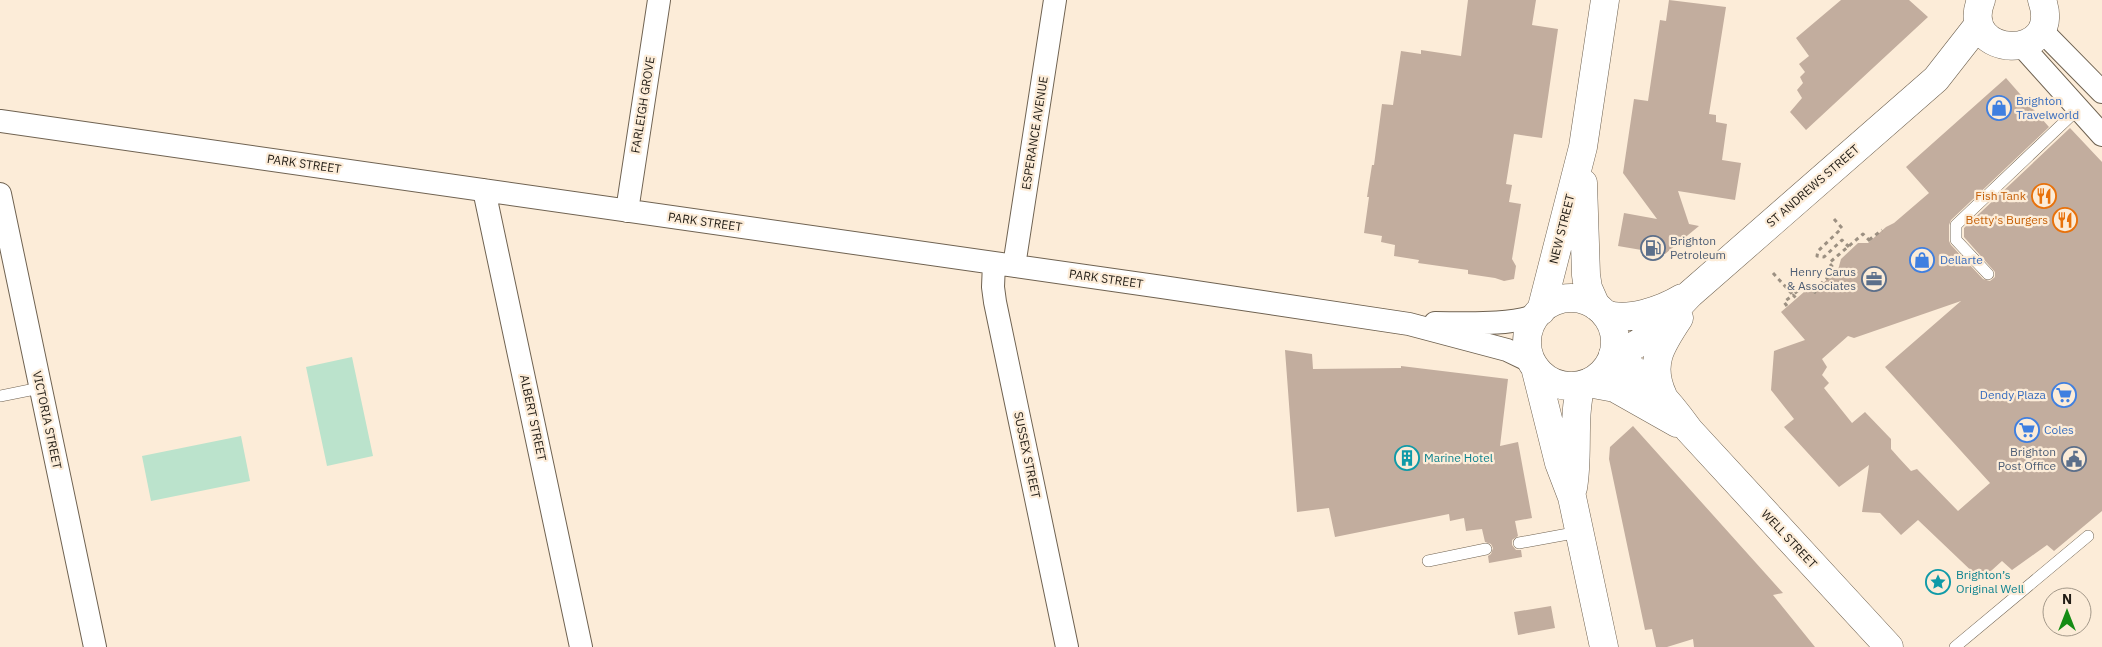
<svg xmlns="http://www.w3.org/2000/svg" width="2102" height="647" viewBox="0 0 2102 647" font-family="'IBM Plex Sans',sans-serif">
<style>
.green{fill:#bbe3cc}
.building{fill:#c2ad9e;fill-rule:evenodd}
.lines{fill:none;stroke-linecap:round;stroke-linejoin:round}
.service-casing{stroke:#6f6251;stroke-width:12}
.minor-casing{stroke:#6f6251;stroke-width:24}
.tertiary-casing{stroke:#6f6251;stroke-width:29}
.secondary-casing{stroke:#6f6251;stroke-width:29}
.path{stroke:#9c9082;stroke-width:3;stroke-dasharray:4 4;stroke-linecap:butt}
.service{stroke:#fff;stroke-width:11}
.minor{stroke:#fff;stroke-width:22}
.tertiary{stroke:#fff;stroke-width:28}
.secondary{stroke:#fff;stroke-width:28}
.labels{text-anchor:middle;stroke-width:4.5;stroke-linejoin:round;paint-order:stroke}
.shop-label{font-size:12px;fill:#366cbe;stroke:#fcecd8;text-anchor:start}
.street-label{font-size:12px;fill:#211c15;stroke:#fcecd8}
.food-label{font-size:12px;fill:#c56008;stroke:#fcecd8;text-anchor:end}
.service-label{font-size:12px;fill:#4e5e75;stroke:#fcecd8;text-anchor:end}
.culture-label{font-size:12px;fill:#0d838f;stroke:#fcecd8;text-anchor:start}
</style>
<rect width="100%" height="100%" fill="#fcecd8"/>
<path class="green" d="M352 357 373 456 327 466 306 367Z
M241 436 250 481 151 501 142 456Z"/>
<path class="building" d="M1468 0H1536L1532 25 1558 29 1542 138 1514 134 1506 184 1512 185 1509 202 1521 204 1512 259 1516 266 1514 279 1504 281 1495 278 1468 274V270L1418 263 1419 260 1394 256 1395 245 1381 242 1382 236 1364 233 1369 197H1367L1372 165H1374L1382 104 1393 105 1401 51 1421 54V50L1461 56Z
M1669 0 1726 7 1709 114 1716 115V122L1727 124 1722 160 1741 163 1735 200 1678 191 1689 224 1699 226 1665 254 1618 246 1624 213 1657 219 1623 173 1634 99 1648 101 1660 20 1666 21Z
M1841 0H1909L1928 17 1806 130 1790 112 1802 98 1797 90 1803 83 1800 77 1805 72 1799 64 1809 56 1796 38Z
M2006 78 2049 127 1951 220 1949 225V241L1951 245 1983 279 1990 281 1995 277V272L1964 237V228L2070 128 2102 162V511L2054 551 2047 545 2012 570 2002 561 1981 580 1918 520 1901 535 1880 513 1862 512 1869 465 1839 487 1784 427 1794 419 1771 390 1774 351 1805 340 1781 312 1804 292 1814 291 1838 270 1841 259 1858 243H1868L1886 227 1894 223 1929 193 1906 167ZM1961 301 1885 367 1990 483 1958 511 1917 469 1911 471 1899 458 1891 449V439L1865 412 1852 423 1824 388 1829 383 1822 375 1827 367 1822 359 1848 336 1854 338Z
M1285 350 1312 354 1313 369 1401 368V366L1508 379 1500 446 1518 442 1532 518 1515 521 1518 536 1512 540V545L1516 550H1521L1522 557 1489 563 1488 556 1491 554 1493 548 1491 544 1485 542 1482 529 1466 531 1464 518 1450 521 1449 514 1335 537 1329 508 1297 512Z
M1633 426 1783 593 1773 595 1815 647H1694L1693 639 1667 647H1656L1652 629 1645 630 1609 459 1610 447Z
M1551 606 1555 628 1518 635 1514 612Z"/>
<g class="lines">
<defs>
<path id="service" d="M1988 274 1956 240V225L2078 109
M0 396 40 388
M1519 543 1579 532
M1428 561 1486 549
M1955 647 2088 536"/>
<path id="minor" d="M2041 30 2102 92
M2022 46 2102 135
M0 121 1162 287 1409 324 1507 350 1532 362
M484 190 581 647
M0 194 95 647
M627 211 659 0
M994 263 993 287 995 302 1067 647
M1014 266 1055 0
M1435 323C1462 323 1515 326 1538 314"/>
<path id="tertiary" d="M1981 0C1958 59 2064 63 2042 0
M1605 314C1628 322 1662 310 1682 298
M1614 353C1644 349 1670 314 1690 294L1936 79 1979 24
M1613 355C1646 377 1666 398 1689 430L1889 647
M1588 383 1615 388 1677 423
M1663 396C1648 364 1661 345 1679 318"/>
<path id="secondary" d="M1583 183 1586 275 1588 288 1596 306
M1527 342a44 44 0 1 1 88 0a44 44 0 1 1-88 0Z
M1541 311 1583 147 1605 0
M1535 367 1559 463 1572 497 1604 647
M1573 488C1579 453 1572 419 1581 385"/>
</defs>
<use href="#service" class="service-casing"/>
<use href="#minor" class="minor-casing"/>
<use href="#tertiary" class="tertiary-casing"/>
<use href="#secondary" class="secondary-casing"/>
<path class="path" d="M1834 219 1842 228 1818 251 1817 256 1824 257 1842 240 1849 247
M1869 240 1882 230
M1773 273 1793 295 1804 285 1816 293
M1838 273 1829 263 1863 234 1872 243
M1814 290 1836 270
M1787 306 1784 302 1793 295 1796 298"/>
<use href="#service" class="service"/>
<use href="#minor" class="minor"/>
<use href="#tertiary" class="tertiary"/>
<use href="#secondary" class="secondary"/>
</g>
<defs>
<symbol id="shop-ring" viewBox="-11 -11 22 22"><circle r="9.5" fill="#fcecd8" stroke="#3f7fe0" stroke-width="1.5"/><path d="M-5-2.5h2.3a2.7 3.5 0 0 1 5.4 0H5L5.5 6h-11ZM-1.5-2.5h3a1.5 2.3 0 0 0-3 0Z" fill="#3f7fe0"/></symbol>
<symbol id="restaurant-ring" viewBox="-11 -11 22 22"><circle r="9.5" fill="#fcecd8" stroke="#e8710a" stroke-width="1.5"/><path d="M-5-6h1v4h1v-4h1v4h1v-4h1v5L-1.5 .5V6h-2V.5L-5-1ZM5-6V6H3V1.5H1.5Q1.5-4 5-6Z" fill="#e8710a"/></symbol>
<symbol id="fuel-ring" viewBox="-11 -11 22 22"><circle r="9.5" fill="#fcecd8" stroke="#5c6f8a" stroke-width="1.5"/><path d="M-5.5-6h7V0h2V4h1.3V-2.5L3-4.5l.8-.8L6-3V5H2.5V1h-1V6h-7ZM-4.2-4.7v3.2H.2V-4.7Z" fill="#5c6f8a"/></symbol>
<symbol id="office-ring" viewBox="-11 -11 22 22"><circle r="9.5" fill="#fcecd8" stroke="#5c6f8a" stroke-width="1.5"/><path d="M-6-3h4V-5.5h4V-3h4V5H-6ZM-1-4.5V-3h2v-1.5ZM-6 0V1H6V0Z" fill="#5c6f8a"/></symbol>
<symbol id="supermarket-ring" viewBox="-11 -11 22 22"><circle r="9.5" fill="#fcecd8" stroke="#3f7fe0" stroke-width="1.5"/><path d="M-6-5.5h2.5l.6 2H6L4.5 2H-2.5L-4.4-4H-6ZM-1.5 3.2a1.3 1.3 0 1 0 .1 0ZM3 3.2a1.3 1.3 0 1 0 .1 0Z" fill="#3f7fe0"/></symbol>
<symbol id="building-ring" viewBox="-11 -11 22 22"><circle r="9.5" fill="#fcecd8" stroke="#0f9aa8" stroke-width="1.5"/><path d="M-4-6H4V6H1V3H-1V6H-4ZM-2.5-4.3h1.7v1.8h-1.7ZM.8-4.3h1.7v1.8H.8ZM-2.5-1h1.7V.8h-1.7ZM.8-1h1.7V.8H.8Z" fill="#0f9aa8"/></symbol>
<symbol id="civic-ring" viewBox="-11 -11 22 22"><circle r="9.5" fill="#fcecd8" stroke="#5c6f8a" stroke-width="1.5"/><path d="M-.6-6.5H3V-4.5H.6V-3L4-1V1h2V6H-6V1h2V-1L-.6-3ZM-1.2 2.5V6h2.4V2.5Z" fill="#5c6f8a"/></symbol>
<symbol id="sight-ring" viewBox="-11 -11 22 22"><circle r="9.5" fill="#fcecd8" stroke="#0f9aa8" stroke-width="1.5"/><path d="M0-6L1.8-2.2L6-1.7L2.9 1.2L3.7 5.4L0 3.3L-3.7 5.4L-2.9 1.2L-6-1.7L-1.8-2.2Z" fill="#0f9aa8"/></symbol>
</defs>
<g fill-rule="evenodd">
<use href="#shop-ring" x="1985" y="94" width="28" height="28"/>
<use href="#restaurant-ring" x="2030" y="182" width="28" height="28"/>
<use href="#restaurant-ring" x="2051" y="206" width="28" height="28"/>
<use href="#fuel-ring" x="1639" y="234" width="28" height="28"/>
<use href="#shop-ring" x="1908" y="246" width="28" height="28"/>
<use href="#office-ring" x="1860" y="265" width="28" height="28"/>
<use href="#supermarket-ring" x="2050" y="381" width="28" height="28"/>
<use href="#supermarket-ring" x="2013" y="416" width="28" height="28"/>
<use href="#building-ring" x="1393" y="444" width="28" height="28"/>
<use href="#civic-ring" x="2060" y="445" width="28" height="28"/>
<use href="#sight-ring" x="1924" y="568" width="28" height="28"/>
</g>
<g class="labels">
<g class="shop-label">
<text x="2016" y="105">Brighton<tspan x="2016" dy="14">Travelworld</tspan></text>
<text x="1940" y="264">Dellarte</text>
<text x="2046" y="399" text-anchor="end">Dendy Plaza</text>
<text x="2044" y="434">Coles</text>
</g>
<g class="street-label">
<text transform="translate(643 105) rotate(-81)" y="4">FARLEIGH GROVE</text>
<text transform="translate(1035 133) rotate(-81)" y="4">ESPERANCE AVENUE</text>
<text transform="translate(304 164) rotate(8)" y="4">PARK STREET</text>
<text transform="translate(1813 186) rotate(-41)" y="4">ST ANDREWS STREET</text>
<text transform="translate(705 222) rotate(8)" y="4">PARK STREET</text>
<text transform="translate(1562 229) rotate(-76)" y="4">NEW STREET</text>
<text transform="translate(1106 279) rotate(8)" y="4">PARK STREET</text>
<text transform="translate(533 418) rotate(78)" y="4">ALBERT STREET</text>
<text transform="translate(47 420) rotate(78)" y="4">VICTORIA STREET</text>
<text transform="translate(1027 455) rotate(78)" y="4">SUSSEX STREET</text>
<text transform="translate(1789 539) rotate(47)" y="4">WELL STREET</text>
</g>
<g class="food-label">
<text x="2026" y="200">Fish Tank</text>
<text x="2048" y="224">Betty's Burgers</text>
</g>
<g class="service-label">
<text x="1670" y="245" text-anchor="start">Brighton<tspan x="1670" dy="14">Petroleum</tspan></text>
<text x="1856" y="276">Henry Carus<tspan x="1856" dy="14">&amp; Associates</tspan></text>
<text x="2056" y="456">Brighton<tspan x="2056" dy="14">Post Office</tspan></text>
</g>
<g class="culture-label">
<text x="1424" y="462">Marine Hotel</text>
<text x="1956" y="579">Brighton’s<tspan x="1956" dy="14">Original Well</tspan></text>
</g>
</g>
<g transform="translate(2067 612)"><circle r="24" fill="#fcecd8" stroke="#a4998a"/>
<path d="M0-4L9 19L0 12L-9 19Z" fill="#158c14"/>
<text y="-8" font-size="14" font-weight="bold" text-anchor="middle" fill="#211c15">N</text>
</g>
</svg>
